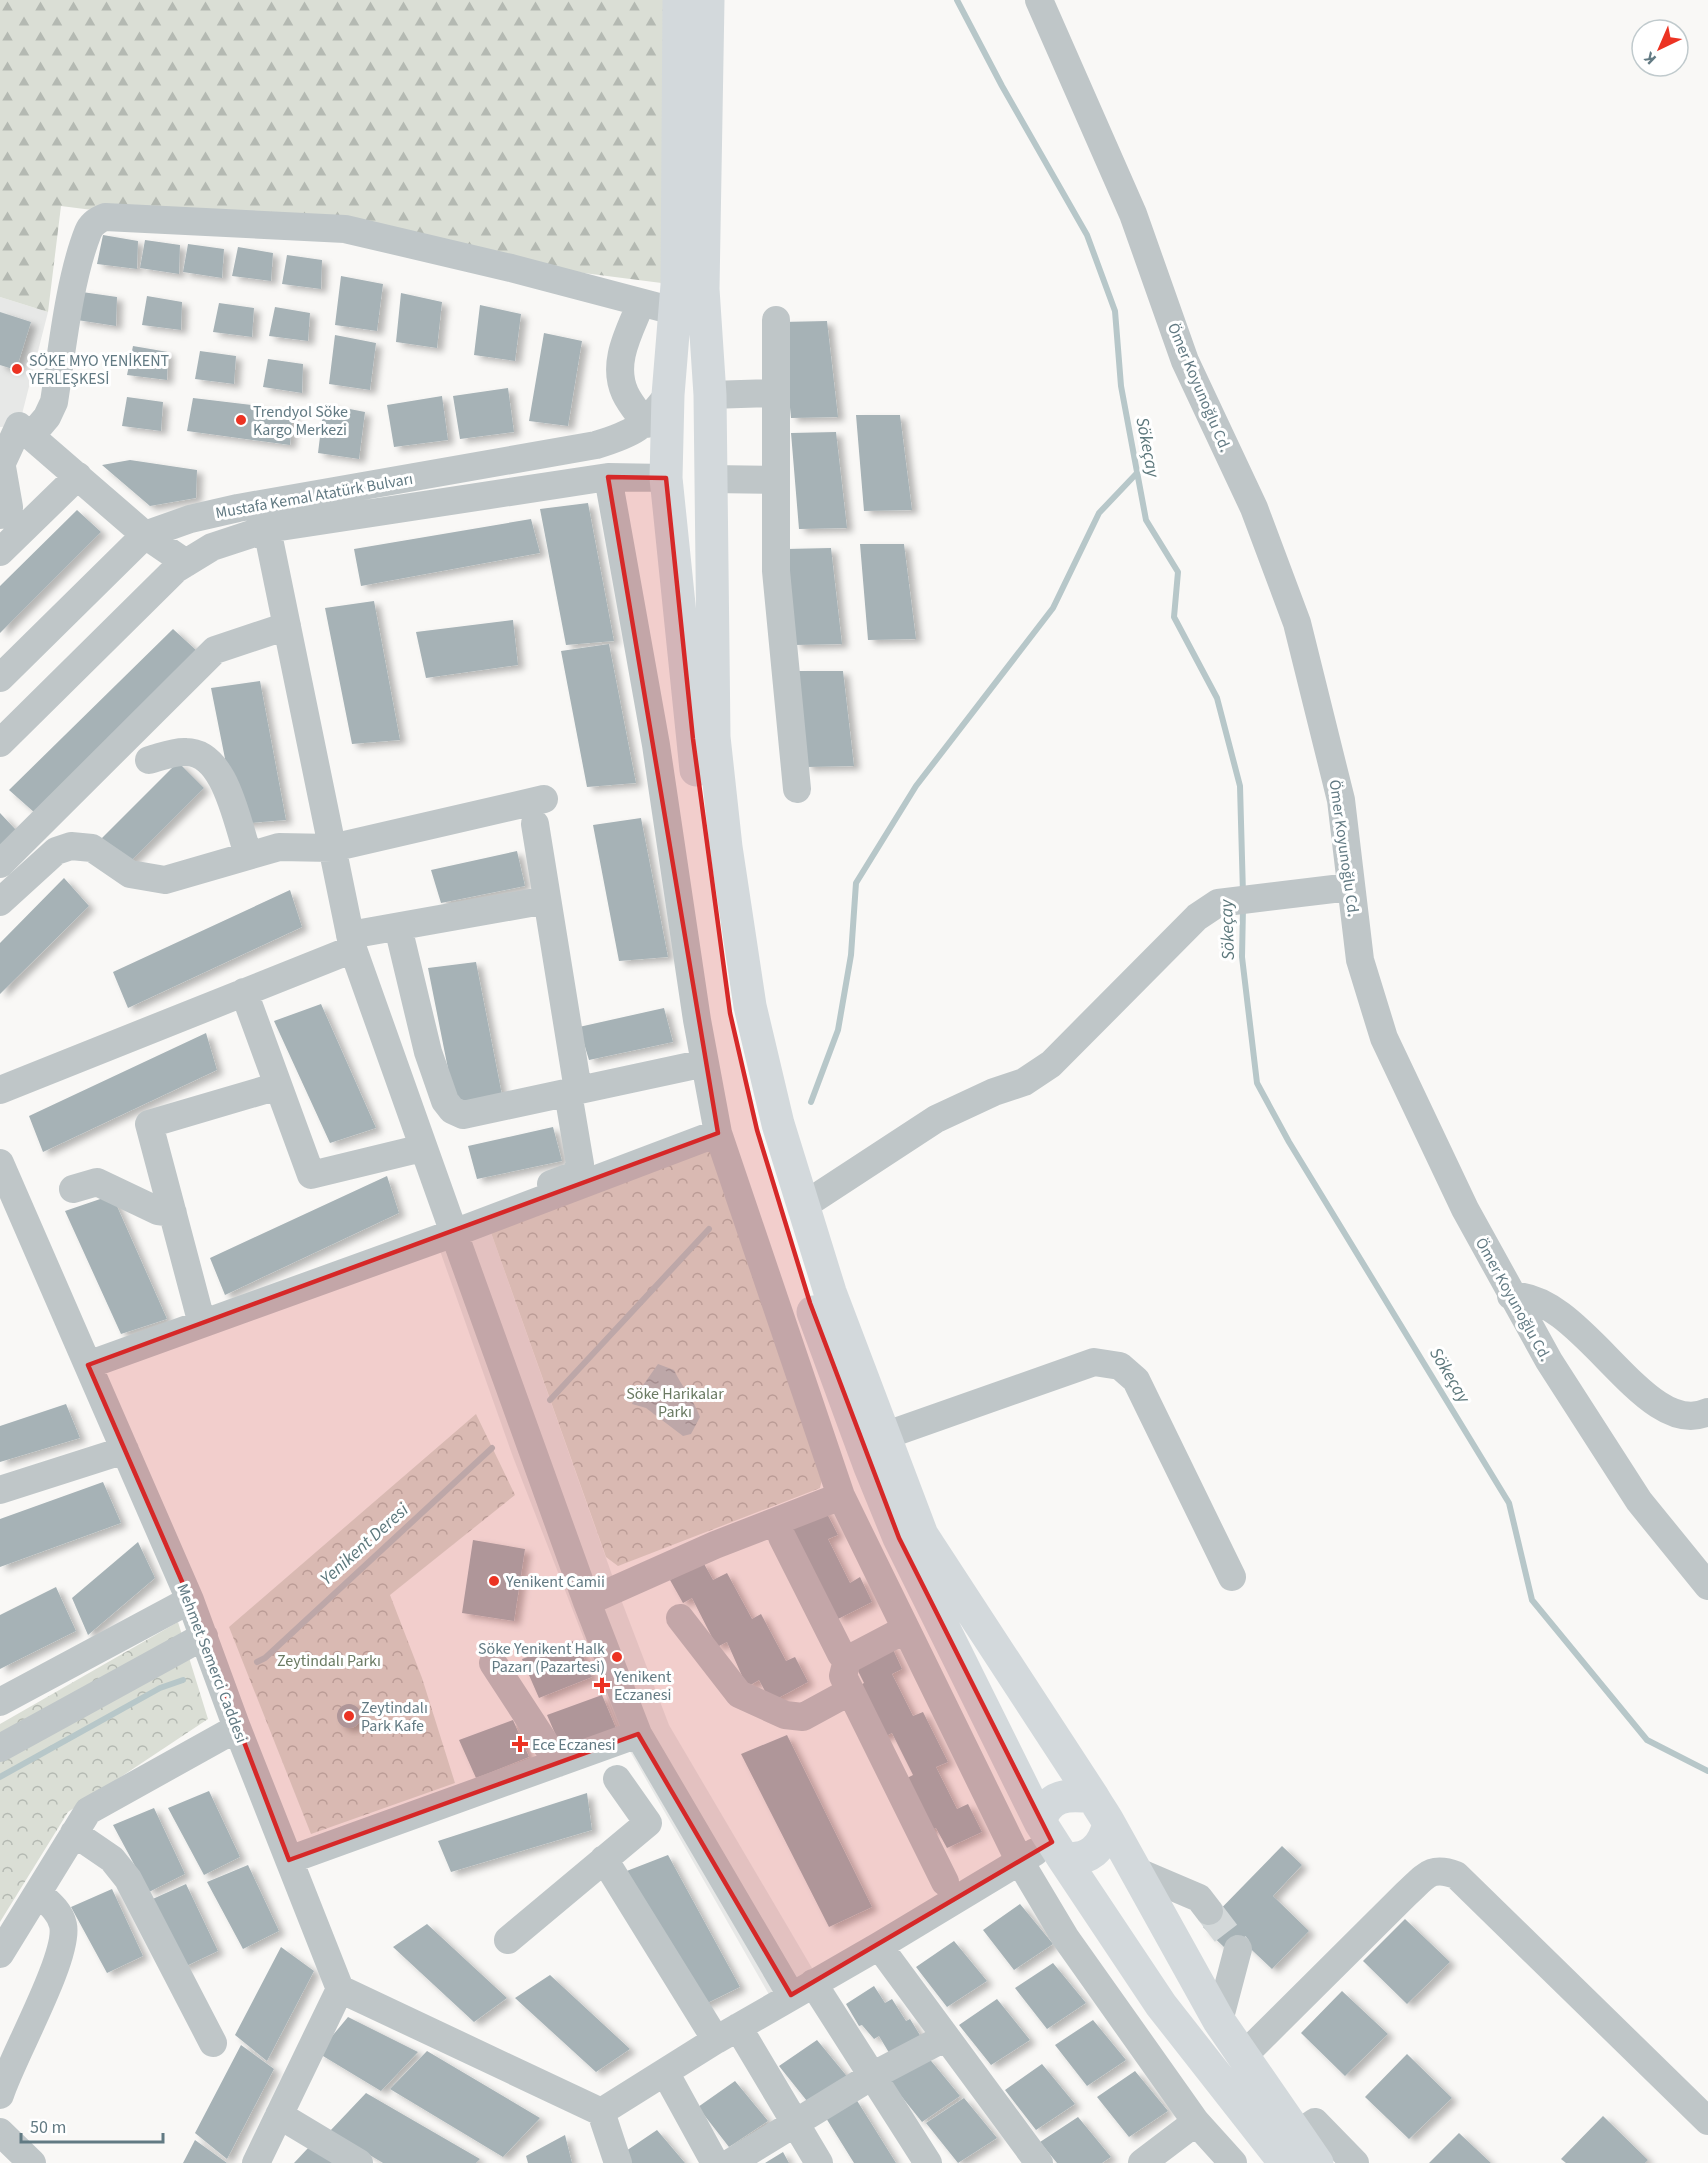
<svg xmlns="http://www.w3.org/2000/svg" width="1708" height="2163" viewBox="0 0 1708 2163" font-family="'Source Sans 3',sans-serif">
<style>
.built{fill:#e7e8e7}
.forest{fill:url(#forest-firs)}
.park{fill:url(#park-crowns)}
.water{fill:url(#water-ripples)}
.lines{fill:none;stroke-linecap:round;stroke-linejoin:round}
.stream{stroke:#b7c7c9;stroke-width:6}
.building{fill:#a6b2b6;filter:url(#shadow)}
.minor-tunnel{stroke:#d3d8d9;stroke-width:28;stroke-dasharray:28 14;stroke-linecap:butt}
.minor{stroke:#bfc6c8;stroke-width:28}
.major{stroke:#d3d9dc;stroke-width:33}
.marked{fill:#d62828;fill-opacity:0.2;stroke:#d62828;stroke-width:4.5;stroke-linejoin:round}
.poi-dot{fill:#ec3323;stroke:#fff;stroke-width:2}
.labels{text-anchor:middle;stroke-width:6;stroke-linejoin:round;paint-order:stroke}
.poi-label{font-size:16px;fill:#627a83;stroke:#fff;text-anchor:start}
.street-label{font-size:16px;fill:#627a83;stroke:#fff}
.park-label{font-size:16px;fill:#6a7a62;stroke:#fff}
.water-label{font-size:18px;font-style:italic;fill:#5d787c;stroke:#fff}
</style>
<defs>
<pattern id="forest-firs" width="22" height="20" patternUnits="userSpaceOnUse" patternTransform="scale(1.5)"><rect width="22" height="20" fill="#daded5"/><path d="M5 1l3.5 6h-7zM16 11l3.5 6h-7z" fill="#b4b9b2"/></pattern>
<pattern id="park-crowns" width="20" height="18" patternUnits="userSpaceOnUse" patternTransform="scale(1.5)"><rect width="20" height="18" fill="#daded5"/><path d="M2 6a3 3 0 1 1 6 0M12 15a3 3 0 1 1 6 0" fill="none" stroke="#b4b9b2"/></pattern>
<pattern id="water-ripples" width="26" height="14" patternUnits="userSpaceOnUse" patternTransform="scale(1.5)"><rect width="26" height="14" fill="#b7c7c9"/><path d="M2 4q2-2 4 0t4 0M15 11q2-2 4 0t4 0" fill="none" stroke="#98a7a9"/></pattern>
<filter id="shadow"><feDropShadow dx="6" dy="4" stdDeviation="3" flood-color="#0004"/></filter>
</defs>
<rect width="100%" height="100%" fill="#f9f8f6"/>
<path class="built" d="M0 297 48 312 19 426 0 427Z
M489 1227 617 1589 669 1725 819 1980 775 2005 623 1739 513 1457 439 1248Z"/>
<path class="forest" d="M0 0H679L677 285 61 206 48 312 0 297Z"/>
<path class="park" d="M709 1148 824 1471 820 1488 618 1566 606 1557 489 1227Z
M476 1414 515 1495 390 1595 422 1678 455 1783 311 1834 229 1627Z
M178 1622 208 1719 68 1812 0 1922V1724Z"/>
<path class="water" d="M658 1364 674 1370C682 1387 694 1400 700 1417L691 1434 683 1436 646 1408 632 1404 634 1398Z"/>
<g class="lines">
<path class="stream" d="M957 0 1002 86 1087 235 1115 311 1121 386 1146 520 1178 572 1174 617 1217 698 1240 786 1243 894
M1243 907 1242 957 1257 1083 1289 1142 1509 1503 1532 1600 1647 1740 1708 1771
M811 1102 838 1030 851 955 856 883 916 786 1053 608 1099 513 1137 473
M550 1400 709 1229
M257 1662 265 1658 492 1448
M0 1777 160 1688 183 1680"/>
</g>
<path class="building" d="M103 235 138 241 137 269 97 264Z
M145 240 180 245 179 274 140 268Z
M188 244 224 249 222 278 183 272Z
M238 247 273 253 271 281 232 276Z
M287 255 322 260 321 289 282 284Z
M341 276 383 284 377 331 335 325Z
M82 292 117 297 116 326 77 320Z
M401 293 442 302 437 348 396 342Z
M147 296 182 302 181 330 142 325Z
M219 303 254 308 252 337 213 332Z
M480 305 521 314 515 361 474 355Z
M275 307 310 313 308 341 269 336Z
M0 312 31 322 16 370 0 365Z
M827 321 838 417 791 418 782 322Z
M544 333 582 341 568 426 529 421Z
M335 335 376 343 370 390 329 384Z
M133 346 168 352 167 380 127 375Z
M200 351 236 356 234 384 195 379Z
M268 359 303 364 302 393 263 387Z
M508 388 514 432 460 439 453 396Z
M442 396 448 440 394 447 387 405Z
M127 397 163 402 161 431 122 426Z
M193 398 293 410 290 445 187 431Z
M324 404 365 412 359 459 318 453Z
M856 415H900L912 510 864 511Z
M836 432 847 528 799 529 791 433Z
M130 460 197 470 196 498 150 506 102 465Z
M588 503 614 641 566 645 540 509Z
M77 510 101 532 0 633V586Z
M531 519 540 553 361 586 354 549Z
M860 544H904L916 639 868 640Z
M831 548 842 644 795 645 786 549Z
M374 601 400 740 352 744 325 608Z
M513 620 518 665 426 678 416 632Z
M173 629 197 651 35 813 9 790Z
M609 644 636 783 587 787 561 651Z
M798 671H843L854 766 806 767Z
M260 681 286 820 238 824 211 688Z
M178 762 204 788 124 868 98 842Z
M0 813 16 830 0 846Z
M641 818 668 957 619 961 593 825Z
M517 851 525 886 441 903 431 870Z
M64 878 89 906 0 994V943Z
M290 890 302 927 128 1008 113 972Z
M476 962 503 1100 455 1104 428 968Z
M321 1004 376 1128 330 1143 274 1021Z
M664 1008 673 1042 589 1060 579 1027Z
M206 1033 217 1070 43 1152 29 1116Z
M553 1127 562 1161 477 1179 468 1146Z
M387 1176 399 1213 225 1295 210 1258Z
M112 1195 167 1319 121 1334 65 1211Z
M66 1404 80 1438 0 1462V1426Z
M103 1482 121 1523 0 1567V1519Z
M824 1508 838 1535 828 1539 850 1583 860 1577 872 1602 838 1619 790 1525Z
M473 1540 525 1549 514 1621 462 1613Z
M138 1542 155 1578 88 1635 72 1598Z
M703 1562 713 1580 727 1573 752 1619 761 1614 786 1661 795 1657 808 1682 771 1702 759 1680 747 1687 727 1642 717 1647 692 1598 683 1603 670 1580Z
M56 1587 76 1631 0 1669V1615Z
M576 1640 592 1677 539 1698 522 1659Z
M890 1643 902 1669 892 1674 913 1716 923 1712 948 1762 936 1767 957 1809 968 1804 982 1832 947 1848 936 1828 924 1833 899 1782 913 1775 892 1733 880 1739 855 1688 864 1683 853 1661Z
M602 1695 618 1733 564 1754 547 1715Z
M337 1716a12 12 0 1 1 24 0a12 12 0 1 1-24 0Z
M513 1720 529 1757 476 1778 459 1740Z
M787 1735 872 1907 829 1927 741 1754Z
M209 1791 240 1857 204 1875 168 1808Z
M587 1793 592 1830 451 1872 438 1841Z
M154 1808 185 1874 149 1892 113 1825Z
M1282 1846 1302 1865 1273 1896 1309 1931 1272 1969 1236 1935 1224 1947 1203 1927Z
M668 1855 740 1987 697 2008 619 1874Z
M248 1865 279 1931 243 1949 207 1882Z
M186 1884 218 1951 182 1968 146 1902Z
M112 1889 143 1956 107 1973 71 1907Z
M1020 1904 1053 1944 1014 1970 983 1930Z
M1405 1919 1450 1962 1407 2004 1363 1961Z
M427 1924 507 1998 474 2022 393 1947Z
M954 1941 987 1981 947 2007 916 1967Z
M281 1947 314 1971 267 2061 235 2035Z
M1053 1963 1086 2003 1047 2029 1015 1988Z
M550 1975 630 2049 596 2072 515 1998Z
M874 1986 885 2003 892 1999 906 2021 910 2019 921 2037 891 2056 879 2036 874 2039 862 2025 859 2026 846 2004Z
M1342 1991 1388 2034 1345 2076 1301 2033Z
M997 1999 1030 2040 991 2065 959 2025Z
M348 2017 418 2052 381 2091 318 2053Z
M1093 2020 1126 2060 1087 2086 1055 2045Z
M817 2040 850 2080 811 2106 779 2066Z
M241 2045 274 2069 227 2159 195 2133Z
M427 2051 540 2118 503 2157 390 2089Z
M1407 2054 1452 2098 1409 2139 1365 2097Z
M927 2056 960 2096 922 2122 890 2082Z
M1042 2064 1075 2104 1036 2130 1005 2090Z
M1135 2071 1168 2111 1129 2137 1097 2097Z
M735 2081 768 2121 729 2147 698 2107Z
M366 2093 480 2159 476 2163H383L330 2131Z
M964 2098 997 2138 958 2163 926 2123Z
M856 2099 896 2163H854L826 2118Z
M1603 2116 1648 2160 1645 2163H1566L1561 2159Z
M1078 2117 1111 2157 1102 2163H1057L1040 2142Z
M657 2130 685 2163H626L620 2155Z
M1459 2133 1491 2163H1429Z
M565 2135 572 2163H528L526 2156Z
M195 2140 227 2163H183Z
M309 2147 336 2163H294Z
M783 2152 789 2163H765Z"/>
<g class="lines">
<path class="minor-tunnel" d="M1209 1911 1238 1949"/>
<path class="minor" d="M1039 0 1133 214 1185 361 1254 508 1297 623 1341 800 1360 960 1384 1038 1465 1209 1549 1361 1639 1501 1708 1586
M641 303C630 331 611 362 625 393 630 404 639 414 646 424
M776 320V571L797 789
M710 395 775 393
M31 436 47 417 54 402C62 351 69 280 88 232 91 224 97 220 105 217L345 229 511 268 674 311
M0 467 19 426 145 535 186 563
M608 477 656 745 697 1020 718 1133 841 1496 1019 1860 1065 1937 1196 2122 1233 2163
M711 479 776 480
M0 515 9 507 2 467
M267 529 353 949 454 1233 587 1602 638 1734 791 1995
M0 552 78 476
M0 678 145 535 190 519 238 508 596 445C635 433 643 428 668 395
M0 743 176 569 212 547 267 529 608 477 666 478
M149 760C161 757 174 751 186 752 226 752 237 824 248 854
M535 824 578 1090
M0 864 215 650 287 626
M0 902 56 851 71 846 92 848 130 874 165 880 279 847 332 848 544 799
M398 927 428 1052 445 1101 452 1110 463 1115 705 1063
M350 935 547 900
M244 992 311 1175 410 1151
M0 1090 353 949
M0 1163 190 1600 237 1728 340 1989 256 2163
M551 1184 575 1175 580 1164 568 1093
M73 1189 97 1182 158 1211 173 1213
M803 1206 936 1119 994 1092 1024 1082 1051 1064 1197 917 1218 903 1350 887
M1511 1296C1583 1293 1645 1442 1708 1412
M202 1324 149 1124 278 1086
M88 1365 454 1233 718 1133
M884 1436 1094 1362 1120 1366 1136 1380 1232 1577
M0 1490 125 1450
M782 1537 841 1654 847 1660
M587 1602 715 1545 841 1496
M680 1618 739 1694 785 1715 803 1717 849 1692
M906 1629 847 1660 843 1676 945 1882
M493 1663 558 1763
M0 1702 190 1600
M0 1748 204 1636
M74 1833 112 1859 128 1879 213 2043
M604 1859 716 2040
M289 1860 638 1734
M1138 1872 1199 1898 1209 1911
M508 1940 648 1823 617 1779
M879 1946 1039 2163
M0 1954 88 1811 237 1728
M813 1983 928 2163
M340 1989 601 2112 618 2163
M1219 2021 1238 1949
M738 2027 819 2163
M1242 2057 1406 1894C1425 1877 1430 1865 1456 1875L1708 2121
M665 2072 715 2163
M0 2095C11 2059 70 1956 63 1925 60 1911 48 1902 38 1893
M601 2112 716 2040 879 1946 1035 1852
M279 2115 359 2163
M0 2132 32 2163
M1296 2135 1315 2122 1355 2163
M730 2163 872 2076 946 2037
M1142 2163 1196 2122"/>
<path class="major" d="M679 0 677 285 668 395 666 478 696 770
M708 0 703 289 710 395 714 737 726 847 750 1006 778 1124 830 1292 922 1535 1093 1797C1098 1806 1104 1814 1109 1823 1103 1848 1089 1862 1063 1858L1040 1822C1048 1794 1068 1794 1093 1797
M813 1312 870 1467 899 1538 1040 1822
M1109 1823 1219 2021 1317 2163
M1063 1858 1161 2005 1285 2163"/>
</g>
<path class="marked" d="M608 477 666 478 693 739 730 1013 757 1130 810 1303 899 1538 1052 1842 791 1995 638 1734 289 1860 190 1600 88 1365 718 1133Z"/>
<g class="poi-dot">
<circle cx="17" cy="369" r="6"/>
<circle cx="241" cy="420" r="6"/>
<circle cx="494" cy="1581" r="6"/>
<circle cx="617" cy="1657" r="6"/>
<path d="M599 1676h6v6h6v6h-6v6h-6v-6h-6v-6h6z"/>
<circle cx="349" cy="1716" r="6"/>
<path d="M517 1735h6v6h6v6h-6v6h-6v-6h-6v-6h6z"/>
</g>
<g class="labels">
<g class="poi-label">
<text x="29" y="366">SÖKE MYO YENİKENT<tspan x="29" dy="18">YERLEŞKESİ</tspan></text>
<text x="253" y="417">Trendyol Söke<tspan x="253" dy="18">Kargo Merkezi</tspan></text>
<text x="506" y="1587">Yenikent Camii</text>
<text x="605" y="1654" text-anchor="end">Söke Yenikent Halk<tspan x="605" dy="18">Pazarı (Pazartesi)</tspan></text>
<text x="614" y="1682">Yenikent<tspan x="614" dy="18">Eczanesi</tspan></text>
<text x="361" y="1713">Zeytindalı<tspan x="361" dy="18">Park Kafe</tspan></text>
<text x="532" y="1750">Ece Eczanesi</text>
</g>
<g class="street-label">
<text transform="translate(1200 387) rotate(67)" y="6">Ömer Koyunoğlu Cd.</text>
<text transform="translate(314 495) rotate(-10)" y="6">Mustafa Kemal Atatürk Bulvarı</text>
<text transform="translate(1345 848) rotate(82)" y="6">Ömer Koyunoğlu Cd.</text>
<text transform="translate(1514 1299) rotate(61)" y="6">Ömer Koyunoğlu Cd.</text>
<text transform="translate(213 1663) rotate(69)" y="6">Mehmet Semerci Caddesi</text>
</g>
<g class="park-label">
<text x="675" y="1399">Söke Harikalar<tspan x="675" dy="18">Parkı</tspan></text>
<text x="329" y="1666">Zeytindalı Parkı</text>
</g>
<g class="water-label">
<text transform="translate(1148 447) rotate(79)" y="6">Sökeçay</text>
<text transform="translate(1227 930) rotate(-92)" y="6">Sökeçay</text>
<text transform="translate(1450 1375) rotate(59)" y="6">Sökeçay</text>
<text transform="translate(364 1544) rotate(-42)" y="6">Yenikent Deresi</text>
</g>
</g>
<g transform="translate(1660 48) rotate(224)"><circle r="28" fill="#ffffff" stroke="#c0cacd" stroke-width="1.5"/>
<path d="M0-4.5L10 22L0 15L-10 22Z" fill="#ec3323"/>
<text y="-9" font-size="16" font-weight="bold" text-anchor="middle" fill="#627a83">K</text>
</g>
<path d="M21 2133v9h142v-9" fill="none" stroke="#627a83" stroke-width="3"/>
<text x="30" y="2133" font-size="18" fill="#627a83" stroke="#ffffff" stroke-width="4.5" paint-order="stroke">50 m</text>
</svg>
